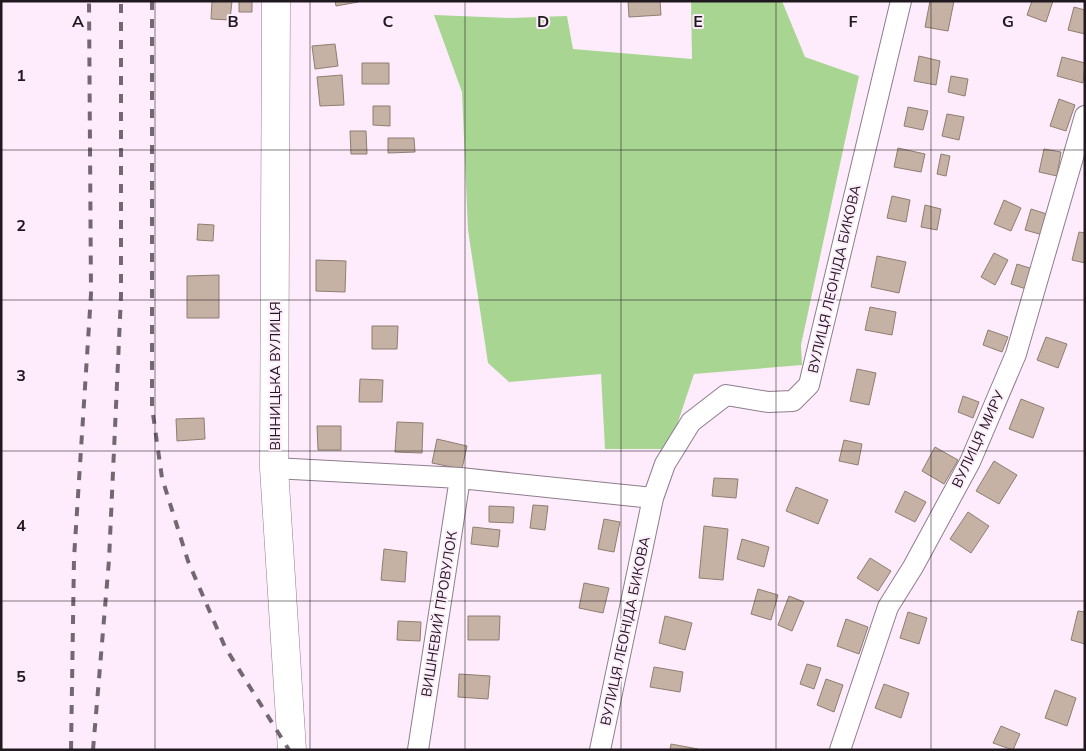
<svg xmlns="http://www.w3.org/2000/svg" width="1086" height="751" viewBox="0 0 1086 751" font-family="Mulish,sans-serif">
<style>
.green{fill:#a8d591}
.building{fill:#c5b2a5;stroke:#8f7d70}
.lines{fill:none;stroke-linecap:round;stroke-linejoin:round}
.street-casing{stroke:#8e7d8c;stroke-width:22}
.secondary-casing{stroke:#8e7d8c;stroke-width:29}
.street{stroke:#fff;stroke-width:20}
.secondary{stroke:#fff;stroke-width:28}
.rail{stroke:#736872;stroke-width:4;stroke-dasharray:9 9;stroke-linecap:butt}
.grid{fill:none;stroke:#1f181e;stroke-width:1;stroke-opacity:0.55}
.labels{text-anchor:middle;stroke-width:4;stroke-linejoin:round;paint-order:stroke}
.street-label{font-size:14px;fill:#1f181e;stroke:#feecfc}
.grid-label{font-size:16px;text-anchor:middle;font-weight:bold;fill:#1f181e;stroke:#feecfc;stroke-width:4;stroke-linejoin:round;paint-order:stroke}
</style>
<rect width="100%" height="100%" fill="#feecfc"/>
<path class="green" d="M691 1H782L805 57 859 76 801 345 802 365 694 374 669 449H605L601 374 509 382 488 363 468 230 462 92 434 15 512 18 567 16 573 49 692 59Z"/>
<path class="building" d="M212 1H232L230 20 211 19Z
M239 1H252V12H239Z
M335 1H358V2L336 6Z
M628 1H660L661 15 629 17Z
M930 1H954L948 31 925 27Z
M1032 1H1053L1046 22 1027 15Z
M1074 7 1085 10V34L1068 30Z
M335 44 338 66 315 69 312 46Z
M919 56 940 61 936 85 914 81Z
M1062 57 1085 63 1083 83 1057 76Z
M362 63H389V84H362Z
M342 75 344 105 320 106 317 77Z
M951 76 968 79 965 96 948 92Z
M1059 99 1075 105 1066 131 1050 126Z
M373 106H390V126L373 125Z
M908 107 928 111 923 130 904 126Z
M947 114 964 117 959 140 942 136Z
M350 131H366L367 154H351Z
M388 138H414L415 152 388 153Z
M898 148 925 154 921 172 894 167Z
M1044 149 1061 152 1057 176 1039 172Z
M941 154 950 156 946 176 937 174Z
M892 196 910 200 906 222 887 218Z
M1004 200 1021 208 1011 231 994 224Z
M925 205 941 209 937 230 921 227Z
M1031 209 1050 215 1043 235 1025 230Z
M198 224 214 225 213 241 197 240Z
M1079 232 1085 233V263L1072 260Z
M994 253 1008 260 995 285 981 277Z
M877 256 906 262 899 293 871 287Z
M316 260 346 261 345 292 316 291Z
M1017 264 1036 270 1029 290 1011 284Z
M219 275V318H187V276Z
M870 307 896 312 892 335 865 330Z
M372 326H398L397 349H372Z
M988 330 1008 337 1002 352 983 345Z
M1046 337 1067 344 1058 368 1037 360Z
M857 369 876 373 869 405 850 401Z
M360 379 383 380 382 402H359Z
M963 396 979 402 973 418 958 412Z
M1021 399 1044 408 1033 438 1009 429Z
M204 418 205 439 177 441 176 419Z
M397 422 423 423 422 453 395 452Z
M317 426H341V450H318Z
M437 439 467 446 462 469 432 463Z
M844 440 862 444 858 465 839 461Z
M935 447 958 460 944 484 922 471Z
M994 461 1017 475 999 504 976 491Z
M714 478 738 479 736 498 712 496Z
M796 487 828 500 818 524 786 511Z
M905 491 926 502 915 522 895 512Z
M533 505 548 506 545 530 530 528Z
M489 506 514 507 513 523 489 522Z
M968 512 989 526 971 553 950 539Z
M604 519 620 522 614 552 598 549Z
M704 526 728 529 723 580 699 578Z
M473 527 500 530 498 547 471 544Z
M742 539 769 547 764 567 737 559Z
M384 549 407 552 405 582 381 580Z
M870 558 891 571 878 591 857 578Z
M584 583 609 588 603 613 579 608Z
M758 589 778 595 771 620 751 614Z
M789 596 804 602 792 631 778 625Z
M1078 611 1085 612V644L1071 640Z
M908 612 927 618 919 644 900 638Z
M468 616H500L499 640H468Z
M665 616 692 623 685 650 659 643Z
M846 619 868 627 859 654 837 646Z
M398 621 421 622 420 641 397 640Z
M807 664 821 668 814 689 800 684Z
M654 667 683 672 680 692 650 687Z
M459 674 490 676 488 699 458 697Z
M826 679 843 685 834 712 817 705Z
M884 684 909 693 901 718 875 708Z
M1055 690 1076 698 1067 726 1045 718Z
M1001 726 1020 734 1013 750 993 743Z
M671 744 698 749 697 750H670Z"/>
<g class="lines">
<defs>
<path id="street" d="M274 468 460 478 653 498
M418 750 460 478
M600 750 653 498 665 464 691 422 726 395 768 402 793 401 809 385 901 1
M840 750 888 607 913 567 970 462 1016 354 1085 116"/>
<path id="secondary" d="M276 1 274 468 292 750"/>
</defs>
<use href="#street" class="street-casing"/>
<use href="#secondary" class="secondary-casing"/>
<use href="#street" class="street"/>
<use href="#secondary" class="secondary"/>
<path class="rail" d="M152 1V407L162 478 188 561 225 647 289 750
M71 750 74 558 91 294 89 1
M93 750 109 560 121 296V1"/>
</g>
<path class="grid" d="M155 1V750M310 1V750M465 1V750M621 1V750M776 1V750M931 1V750M1 150H1085M1 300H1085M1 451H1085M1 601H1085"/>
<g class="labels">
<g class="street-label">
<text transform="translate(834 279) rotate(-77)" y="5">ВУЛИЦЯ ЛЕОНІДА БИКОВА</text>
<text transform="translate(275 376) rotate(-90)" y="5">ВІННИЦЬКА ВУЛИЦЯ</text>
<text transform="translate(978 439) rotate(-65)" y="5">ВУЛИЦЯ МИРУ</text>
<text transform="translate(439 614) rotate(-81)" y="5">ВИШНЕВИЙ ПРОВУЛОК</text>
<text transform="translate(625 631) rotate(-78)" y="5">ВУЛИЦЯ ЛЕОНІДА БИКОВА</text>
</g>
</g>
<g class="grid-label">
<text x="78" y="27">A</text>
<text x="233" y="27">B</text>
<text x="388" y="27">C</text>
<text x="543" y="27">D</text>
<text x="698" y="27">E</text>
<text x="853" y="27">F</text>
<text x="1008" y="27">G</text>
<text x="21" y="81">1</text>
<text x="21" y="231">2</text>
<text x="21" y="381">3</text>
<text x="21" y="531">4</text>
<text x="21" y="682">5</text>
</g>
<rect width="1086" height="751" fill="none" stroke="#1f181e" stroke-width="5"/>
</svg>
